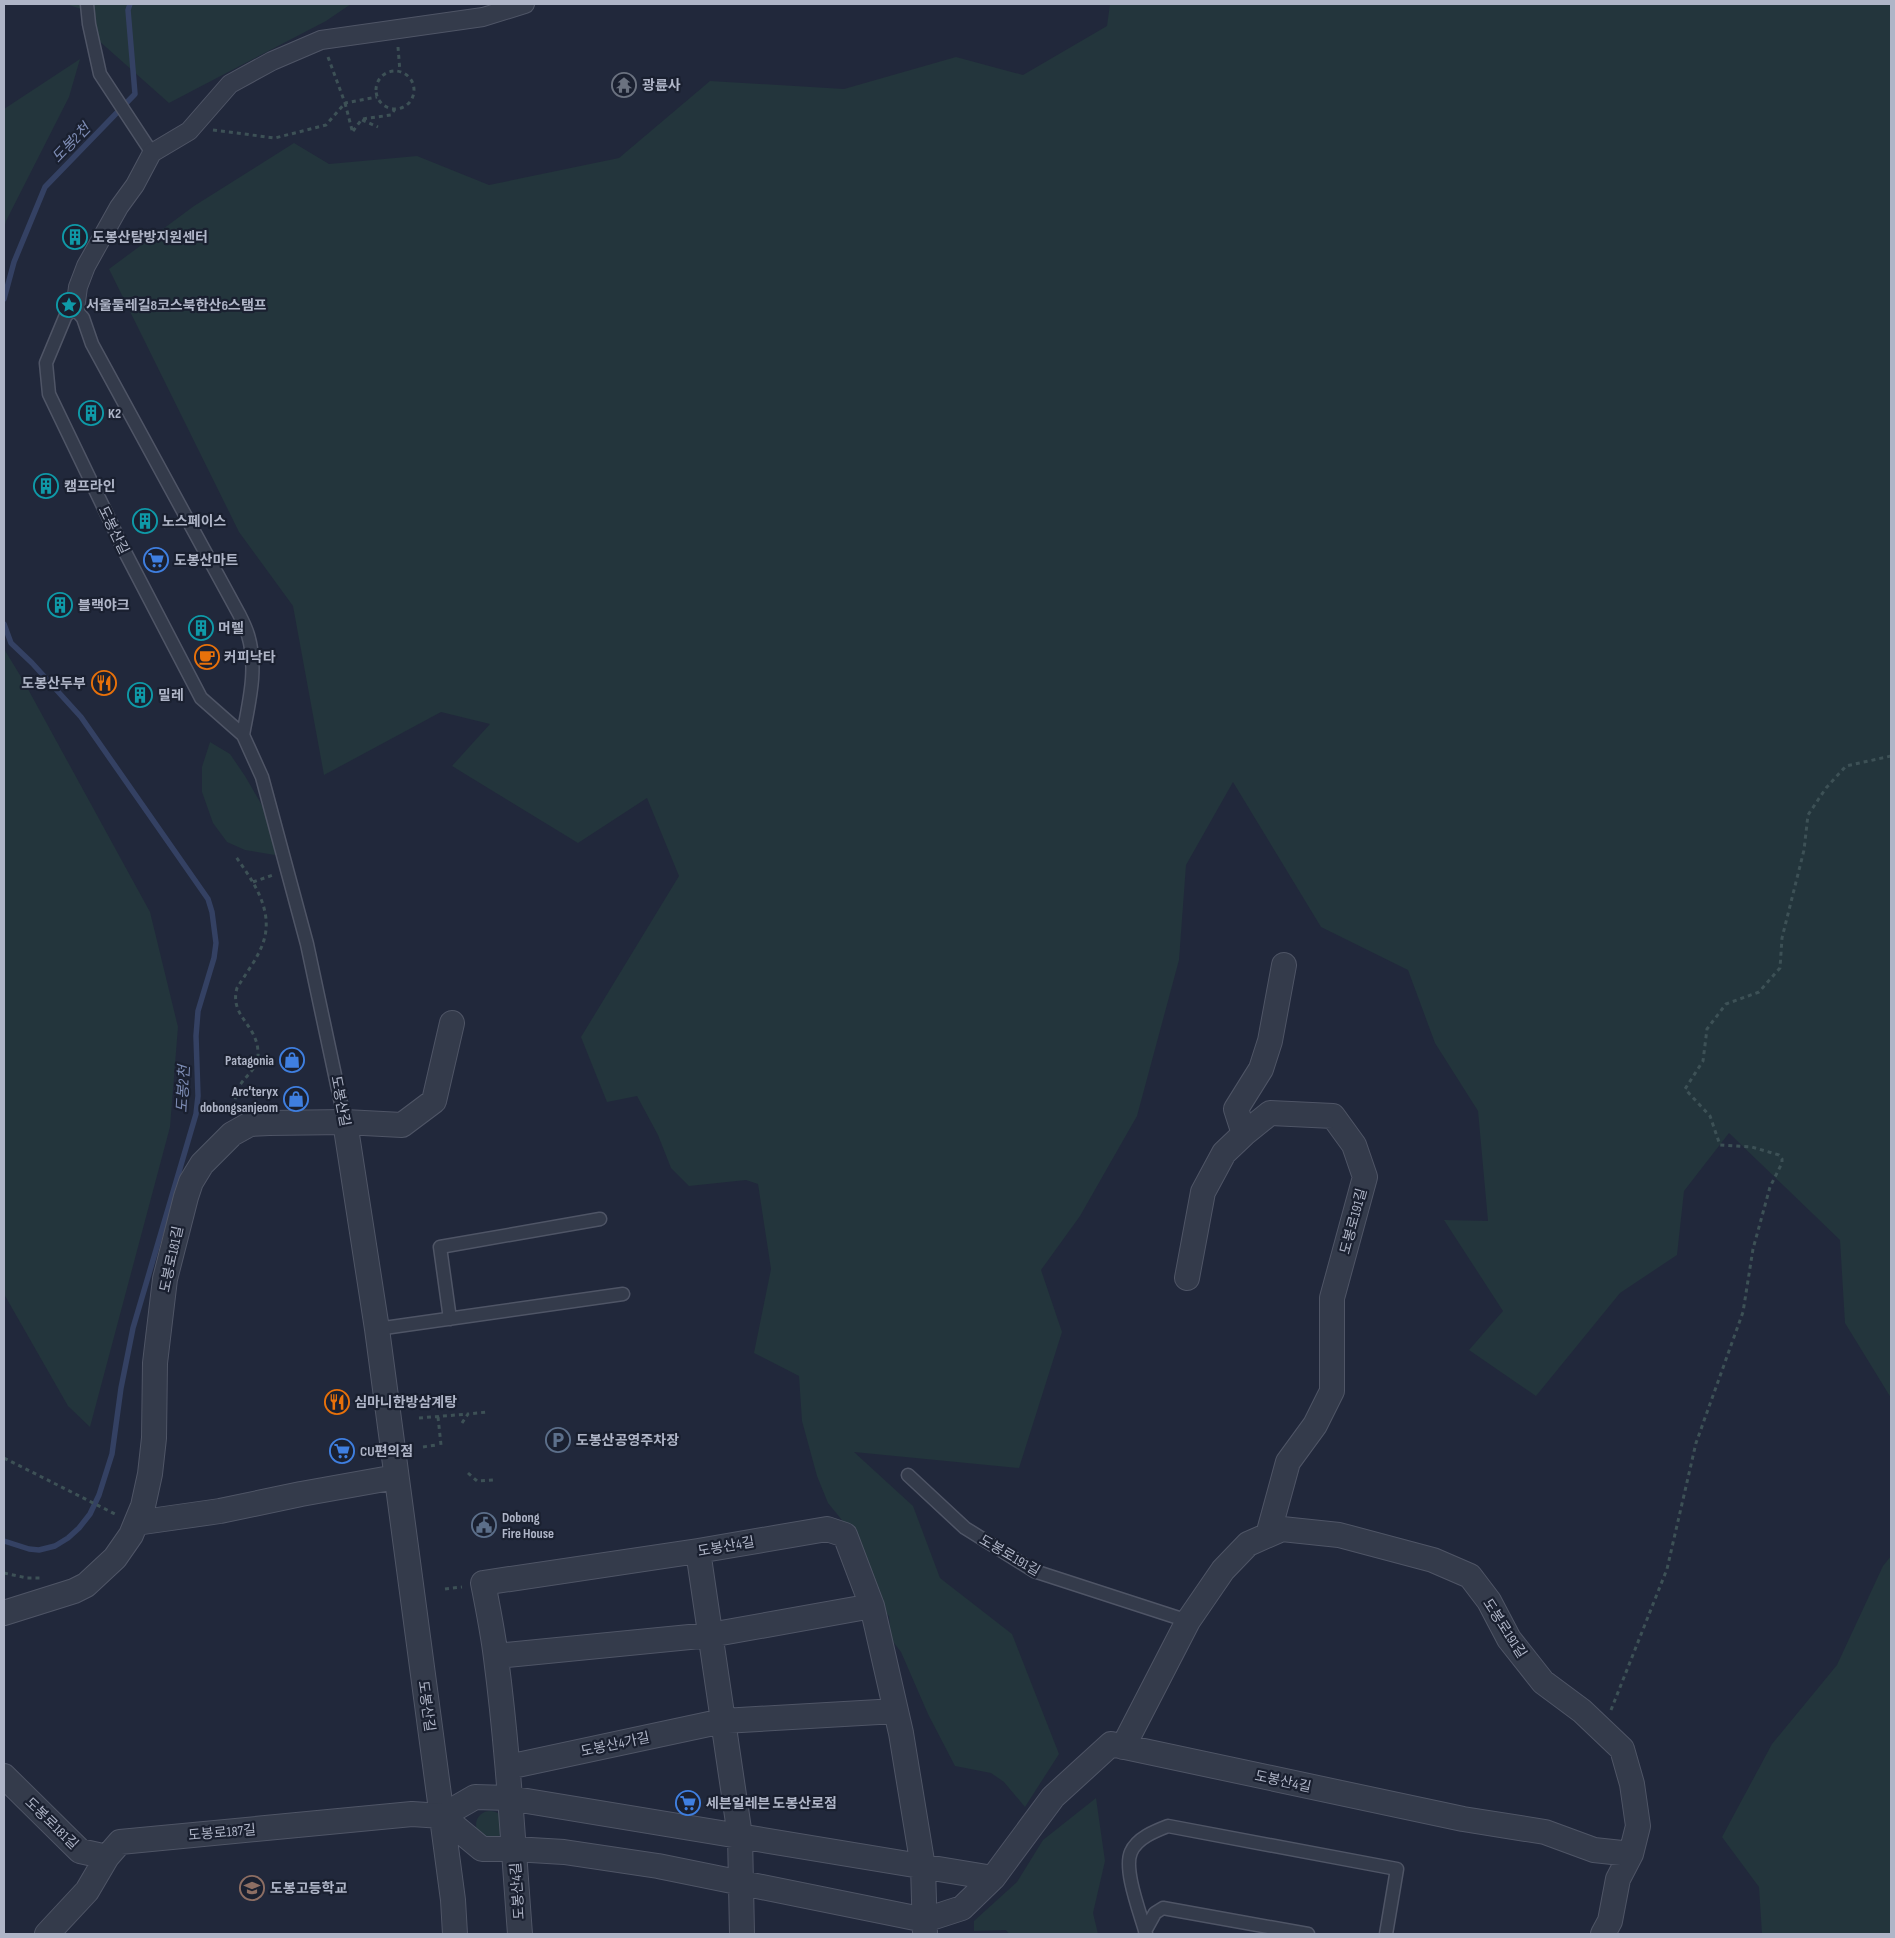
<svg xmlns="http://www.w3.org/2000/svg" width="1895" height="1938" viewBox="0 0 1895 1938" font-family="'Sofia Sans Condensed','Noto Sans KR',sans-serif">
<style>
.green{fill:#23353c}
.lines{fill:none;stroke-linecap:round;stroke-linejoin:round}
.stream{stroke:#344163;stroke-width:5.5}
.service-casing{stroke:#4f5566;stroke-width:15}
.pedestrian-casing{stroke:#4f5566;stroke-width:20}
.minor-casing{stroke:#4f5566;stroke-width:26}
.path{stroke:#3d5156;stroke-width:3;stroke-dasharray:4 4;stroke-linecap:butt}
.service{stroke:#343b4b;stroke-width:12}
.pedestrian{stroke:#343b4b;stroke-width:18}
.minor{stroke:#343b4b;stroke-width:24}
.labels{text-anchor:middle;stroke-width:4.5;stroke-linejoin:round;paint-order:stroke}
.poi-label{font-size:14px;font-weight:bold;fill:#afb5c7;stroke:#1a2030;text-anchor:start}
.street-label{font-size:14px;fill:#afb5c7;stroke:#1a2030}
.water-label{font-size:15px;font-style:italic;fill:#7e8db5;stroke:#1a2030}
</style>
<rect width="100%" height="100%" fill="#21283b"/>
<path class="green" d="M66 4H351L326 21 169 103 98 40 93 13Z
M1110 4H1891V1398L1845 1323 1840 1240 1729 1133 1684 1191 1677 1255 1620 1293 1536 1396 1469 1350 1503 1311 1444 1220 1488 1221 1478 1111 1435 1043 1408 970 1321 927 1233 782 1186 865 1179 960 1137 1116 1080 1216 1041 1270 1062 1332 1019 1468 854 1452 913 1506 940 1578 1012 1634 1059 1754 1025 1807 1004 1782 991 1773 955 1766 928 1714 901 1652 891 1639 889 1616 868 1595 846 1525 828 1503 817 1476 802 1421 799 1376 754 1353 771 1269 758 1184 746 1180 689 1186 671 1168 658 1135 637 1096 607 1102 581 1037 679 876 647 798 578 843 452 766 490 724 441 712 324 775 293 606 239 532 109 269 194 206 294 143 329 164 417 156 489 185 619 158 710 81 844 89 956 57 1023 75 1107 26Z
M80 59 69 97 6 221 4 229V109Z
M4 649 23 680 150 912 178 1027 170 1127 90 1427 68 1406 4 1294Z
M210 742 230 754 245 776 267 814 281 856 245 850 227 842 213 823 202 792V767Z
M1891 1556V1934H1762L1759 1887 1722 1837 1772 1744 1837 1665 1883 1566Z
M1096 1798 1105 1861 1093 1913 1098 1934H1009L1006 1930 974 1931V1921L1017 1882 1043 1840Z
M476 1825a14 14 0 1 1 28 0a14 14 0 1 1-28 0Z"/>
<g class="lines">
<path class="stream" d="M4 299 14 262 45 187 135 94 128 10 130 4
M4 624 11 643 32 663 81 717 208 899 212 912 216 943 214 958 198 1011 196 1036 198 1096 196 1114 133 1328 121 1388 112 1454 99 1495 90 1514 79 1528 68 1538 55 1546 39 1550 29 1549 4 1541"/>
<defs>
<path id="service" d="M87 4 89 24 100 74 152 153
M243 735C249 702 258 668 248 635 246 628 242 620 239 614L92 344 83 318 75 309 66 315 46 363 49 394 125 552 201 698 243 735 262 777 307 944 345 1122
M450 1319 440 1247 600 1219
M377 1329 623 1294
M908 1475 965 1528 1034 1571 1188 1621
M1145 1931 1155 1913 1163 1908 1308 1934
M1146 1934C1141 1915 1123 1870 1131 1852 1137 1838 1155 1831 1168 1826L1397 1869 1386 1934"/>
<path id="pedestrian" d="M75 309 78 287 86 266 119 207 135 185 152 153 189 131 230 84 272 61 321 40 483 17 525 4"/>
<path id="minor" d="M345 1122 377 1329 453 1900 455 1934
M1187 1278 1203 1192 1224 1153 1244 1134
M136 1523 220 1511 301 1494 396 1477
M1268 1535 1288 1462 1315 1425 1332 1391V1298L1365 1177 1354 1145 1333 1116 1270 1113 1244 1134 1236 1109 1261 1069 1270 1041 1284 965
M698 1551 740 1836 742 1934
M4 1613 74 1591 86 1585 115 1558 131 1535 143 1506 150 1474 154 1438 155 1363 165 1279 186 1197 191 1182 202 1164 232 1134 250 1124 269 1123 345 1122 402 1125 434 1101 452 1023
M496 1656 710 1635 872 1606
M1123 1747 1188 1621 1223 1570 1248 1544 1282 1529 1339 1535 1433 1560 1470 1576 1489 1601 1509 1639 1543 1682 1582 1711 1622 1749 1632 1784 1638 1826 1631 1854 1618 1879 1610 1921 1603 1934
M508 1767 723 1721 896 1711
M4 1776 80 1851 107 1857
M442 1816 482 1849H514L564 1852 658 1866 925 1920 962 1908 993 1878 1053 1797 1111 1744 1463 1819 1545 1832 1594 1850 1631 1854
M442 1816 475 1797 509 1798 993 1878
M47 1934 87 1891 107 1857 120 1842 412 1814 442 1816
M520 1934C513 1842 508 1750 496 1658 493 1633 488 1608 483 1583L698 1551 827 1529 845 1535 872 1606 901 1733 923 1867 925 1934"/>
</defs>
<use href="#service" class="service-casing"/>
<use href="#pedestrian" class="pedestrian-casing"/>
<use href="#minor" class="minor-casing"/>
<path class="path" d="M398 47 400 72
M328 57 345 103 377 97
M376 90a19 19 0 1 1 38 0a19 19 0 1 1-38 0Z
M345 103 352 130
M362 120 378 127
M213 130 275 138 326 125 345 103
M353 131 362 119 391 115 395 109
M253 882 273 875
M234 1107C235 1100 236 1092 240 1085 248 1073 259 1068 258 1052 257 1024 229 1016 237 988 246 973 259 957 264 940 273 909 253 881 236 857
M438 1417 441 1445
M419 1418 468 1414
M462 1423 468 1414 487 1412
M423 1447 436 1445
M4 1458 117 1515
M468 1473 477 1481 493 1480
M4 1573 27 1578H40
M445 1589 462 1587
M1611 1710 1667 1569 1696 1443 1743 1312 1753 1249 1770 1187 1782 1163V1159L1779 1155 1752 1147 1720 1145 1710 1116 1685 1089 1703 1061 1707 1029 1726 1004 1759 992 1780 968 1782 938 1804 850 1808 815 1826 788 1846 766 1891 756"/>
<use href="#service" class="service"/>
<use href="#pedestrian" class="pedestrian"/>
<use href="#minor" class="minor"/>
</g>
<defs>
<symbol id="temple-ring" viewBox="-11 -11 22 22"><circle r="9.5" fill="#1a2030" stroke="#6b7280" stroke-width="1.5"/><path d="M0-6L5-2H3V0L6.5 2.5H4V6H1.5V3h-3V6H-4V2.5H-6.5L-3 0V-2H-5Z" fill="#6b7280"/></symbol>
<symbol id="building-ring" viewBox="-11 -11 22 22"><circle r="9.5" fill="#1a2030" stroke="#0f9aa8" stroke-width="1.5"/><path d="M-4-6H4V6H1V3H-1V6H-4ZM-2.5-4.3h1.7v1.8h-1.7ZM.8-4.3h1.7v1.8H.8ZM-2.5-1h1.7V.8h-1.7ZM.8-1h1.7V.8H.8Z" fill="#0f9aa8"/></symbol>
<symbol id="sight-ring" viewBox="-11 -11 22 22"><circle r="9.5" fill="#1a2030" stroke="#0f9aa8" stroke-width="1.5"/><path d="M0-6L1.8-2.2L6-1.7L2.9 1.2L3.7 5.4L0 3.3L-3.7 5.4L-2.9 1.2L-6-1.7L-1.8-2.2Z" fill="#0f9aa8"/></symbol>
<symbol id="supermarket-ring" viewBox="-11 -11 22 22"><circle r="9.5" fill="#1a2030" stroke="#3f7fe0" stroke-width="1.5"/><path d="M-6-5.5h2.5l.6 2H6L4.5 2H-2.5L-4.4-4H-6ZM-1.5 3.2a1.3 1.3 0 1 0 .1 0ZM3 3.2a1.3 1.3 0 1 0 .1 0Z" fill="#3f7fe0"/></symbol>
<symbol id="cafe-ring" viewBox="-11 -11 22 22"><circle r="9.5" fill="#1a2030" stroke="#e8710a" stroke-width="1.5"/><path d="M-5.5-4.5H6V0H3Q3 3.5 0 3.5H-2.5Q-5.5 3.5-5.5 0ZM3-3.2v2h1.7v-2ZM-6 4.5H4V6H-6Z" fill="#e8710a"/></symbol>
<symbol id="restaurant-ring" viewBox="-11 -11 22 22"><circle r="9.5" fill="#1a2030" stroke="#e8710a" stroke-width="1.5"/><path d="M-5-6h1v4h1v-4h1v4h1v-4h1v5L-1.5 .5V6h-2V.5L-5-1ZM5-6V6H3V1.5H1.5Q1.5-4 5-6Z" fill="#e8710a"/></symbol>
<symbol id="shop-ring" viewBox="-11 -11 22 22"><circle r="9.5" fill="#1a2030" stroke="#3f7fe0" stroke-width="1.5"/><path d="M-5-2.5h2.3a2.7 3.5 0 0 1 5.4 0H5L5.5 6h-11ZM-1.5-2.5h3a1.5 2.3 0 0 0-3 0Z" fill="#3f7fe0"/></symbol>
<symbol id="parking-ring" viewBox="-11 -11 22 22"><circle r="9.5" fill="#1a2030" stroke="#5c6f8a" stroke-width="1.5"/><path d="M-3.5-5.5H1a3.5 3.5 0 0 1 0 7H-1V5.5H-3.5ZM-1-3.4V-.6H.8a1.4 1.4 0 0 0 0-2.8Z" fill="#5c6f8a"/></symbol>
<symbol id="civic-ring" viewBox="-11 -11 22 22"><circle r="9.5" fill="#1a2030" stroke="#5c6f8a" stroke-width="1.5"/><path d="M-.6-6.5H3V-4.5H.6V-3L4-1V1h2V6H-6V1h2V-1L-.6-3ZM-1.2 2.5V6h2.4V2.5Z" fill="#5c6f8a"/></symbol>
<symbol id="school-ring" viewBox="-11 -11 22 22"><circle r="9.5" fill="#1a2030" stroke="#8d6e63" stroke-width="1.5"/><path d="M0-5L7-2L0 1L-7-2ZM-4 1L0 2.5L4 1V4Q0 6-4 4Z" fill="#8d6e63"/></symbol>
</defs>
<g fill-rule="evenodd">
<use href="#temple-ring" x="610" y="71" width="28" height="28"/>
<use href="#building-ring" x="61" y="223" width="28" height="28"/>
<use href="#sight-ring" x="55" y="291" width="28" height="28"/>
<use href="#building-ring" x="77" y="399" width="28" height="28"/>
<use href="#building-ring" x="32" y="472" width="28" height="28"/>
<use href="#building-ring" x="131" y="507" width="28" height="28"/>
<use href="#supermarket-ring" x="142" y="546" width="28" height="28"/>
<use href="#building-ring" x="46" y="591" width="28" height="28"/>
<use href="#building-ring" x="187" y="614" width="28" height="28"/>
<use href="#cafe-ring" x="193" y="643" width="28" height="28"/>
<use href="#restaurant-ring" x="90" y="669" width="28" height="28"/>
<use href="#building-ring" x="126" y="681" width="28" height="28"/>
<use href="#shop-ring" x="278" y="1046" width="28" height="28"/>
<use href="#shop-ring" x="282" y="1085" width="28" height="28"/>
<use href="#restaurant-ring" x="323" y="1388" width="28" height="28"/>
<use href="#parking-ring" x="544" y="1426" width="28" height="28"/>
<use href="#supermarket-ring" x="328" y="1437" width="28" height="28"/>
<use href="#civic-ring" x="470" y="1511" width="28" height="28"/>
<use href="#supermarket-ring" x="674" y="1789" width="28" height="28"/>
<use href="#school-ring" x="238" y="1874" width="28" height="28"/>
</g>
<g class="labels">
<g class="poi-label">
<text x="642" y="90">광륜사</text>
<text x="92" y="242">도봉산탐방지원센터</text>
<text x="86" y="310">서울둘레길8코스북한산6스탬프</text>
<text x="108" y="418">K2</text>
<text x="64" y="491">캠프라인</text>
<text x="162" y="526">노스페이스</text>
<text x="174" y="565">도봉산마트</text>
<text x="78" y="610">블랙야크</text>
<text x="218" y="633">머렐</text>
<text x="224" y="662">커피낙타</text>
<text x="86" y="688" text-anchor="end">도봉산두부</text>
<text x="158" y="700">밀레</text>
<text x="274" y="1065" text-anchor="end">Patagonia</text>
<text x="278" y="1096" text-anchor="end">Arc'teryx<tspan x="278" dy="16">dobongsanjeom</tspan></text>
<text x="354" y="1407">심마니한방삼계탕</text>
<text x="576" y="1445">도봉산공영주차장</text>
<text x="360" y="1456">CU편의점</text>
<text x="502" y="1522">Dobong<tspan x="502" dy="16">Fire House</tspan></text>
<text x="706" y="1808">세븐일레븐 도봉산로점</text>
<text x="270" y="1893">도봉고등학교</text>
</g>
<g class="street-label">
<text transform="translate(114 530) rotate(64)" y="5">도봉산길</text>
<text transform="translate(341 1101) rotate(79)" y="5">도봉산길</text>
<text transform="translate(1353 1221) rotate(-75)" y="5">도봉로191길</text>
<text transform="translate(171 1259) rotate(-78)" y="5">도봉로181길</text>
<text transform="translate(726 1546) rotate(-10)" y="5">도봉산4길</text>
<text transform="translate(1010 1555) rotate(30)" y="5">도봉로191길</text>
<text transform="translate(1505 1628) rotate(57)" y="5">도봉로191길</text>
<text transform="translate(427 1706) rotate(82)" y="5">도봉산길</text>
<text transform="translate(615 1744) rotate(-12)" y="5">도봉산4가길</text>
<text transform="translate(1283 1781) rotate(12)" y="5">도봉산4길</text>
<text transform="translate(52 1823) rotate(44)" y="5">도봉로181길</text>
<text transform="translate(222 1832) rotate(-5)" y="5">도봉로187길</text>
<text transform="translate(517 1891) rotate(-94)" y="5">도봉산4길</text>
</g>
<g class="water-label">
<text transform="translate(71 143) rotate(-46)" y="5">도봉2천</text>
<text transform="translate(183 1089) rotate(-87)" y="5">도봉2천</text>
</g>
</g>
<rect width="1895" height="1938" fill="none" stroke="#afb5c7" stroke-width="10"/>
</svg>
